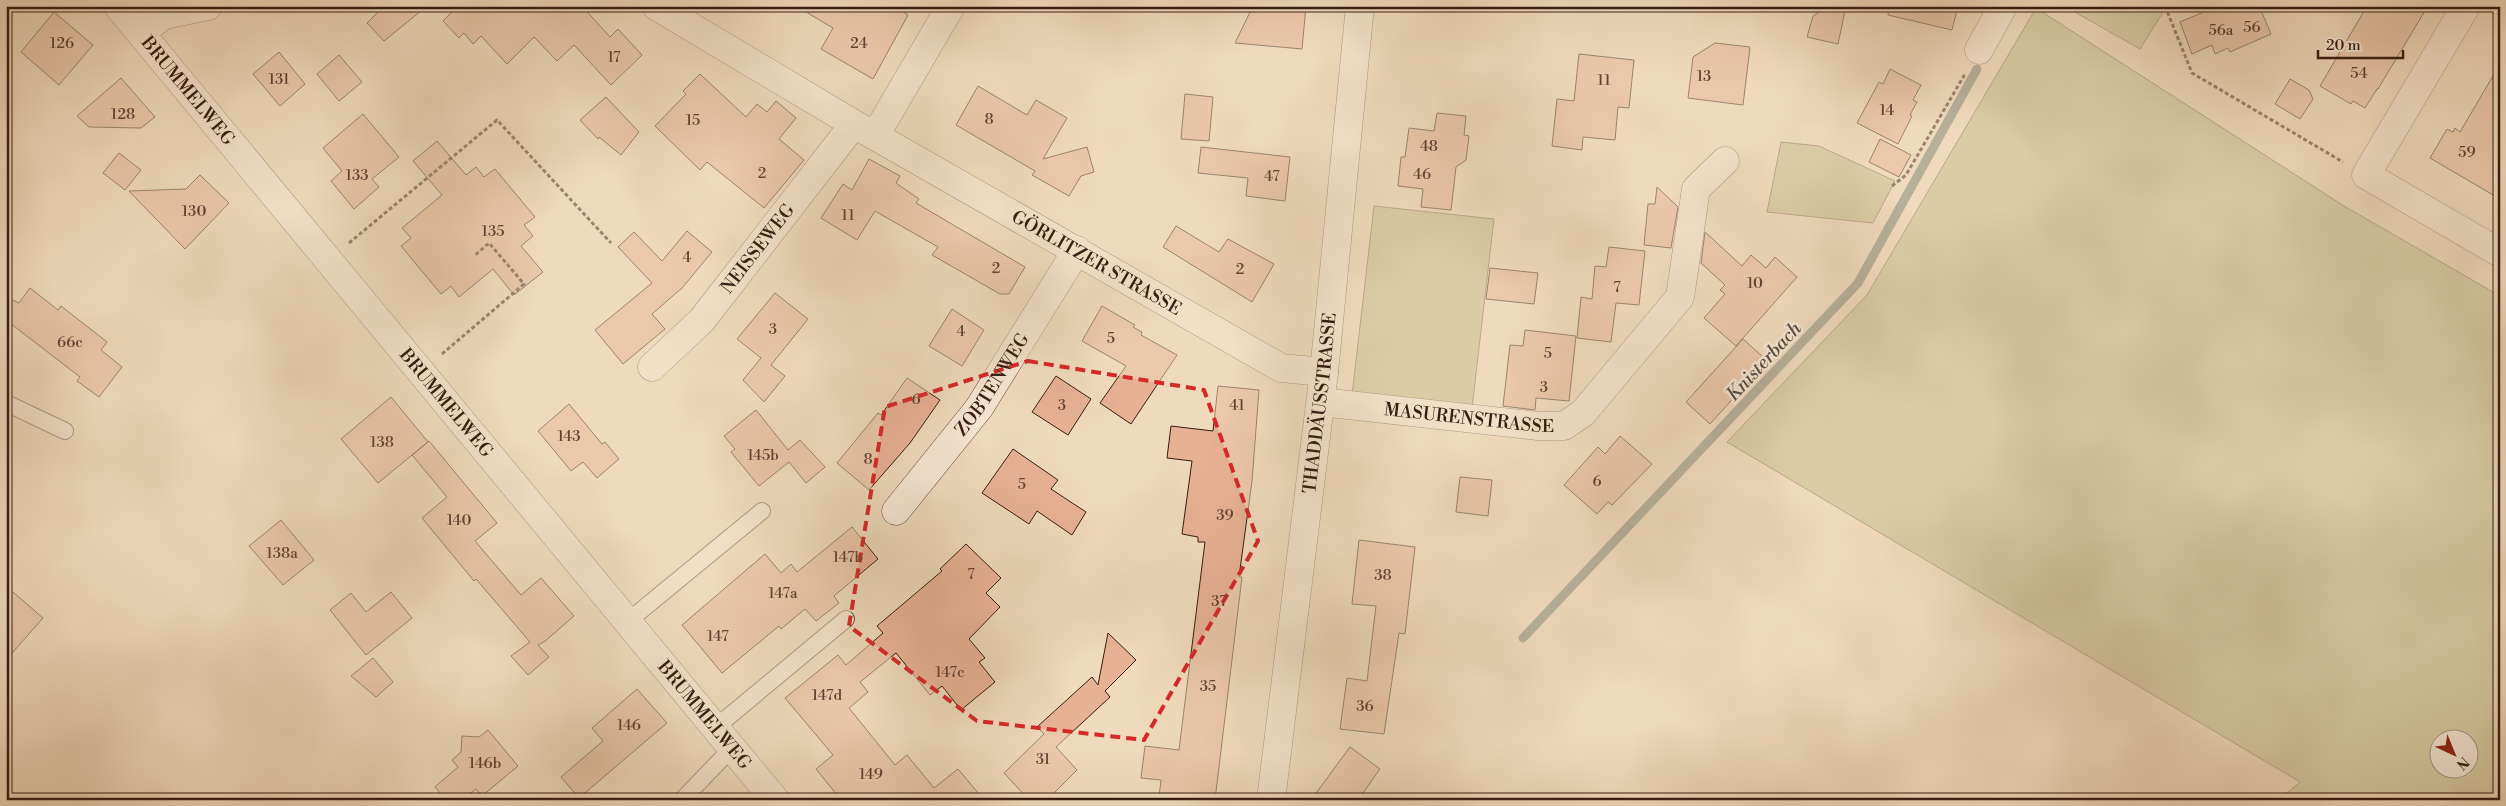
<svg xmlns="http://www.w3.org/2000/svg" width="2506" height="806" viewBox="0 0 2506 806" font-family="'Libre Bodoni',serif">
<style>
.green{fill:#c0bd8c;stroke:#7c6d4e;fill-rule:evenodd}
.lines{fill:none;stroke-linecap:round;stroke-linejoin:round}
.stream{stroke:#727c70;stroke-width:9}
.building{fill:#e7b194;stroke:#371d11}
.service-casing{stroke:#654c3c;stroke-width:18}
.minor-casing{stroke:#654c3c;stroke-width:29}
.path{stroke:#371d11;stroke-width:3;stroke-dasharray:4 2.5;stroke-linecap:butt}
.service{stroke:#f5e7d3;stroke-width:16}
.minor{stroke:#f5e7d3;stroke-width:28}
.marked{fill:none;stroke:#d62828;stroke-width:4;stroke-dasharray:10 6;stroke-linejoin:round}
.labels{text-anchor:middle;stroke-width:5;stroke-linejoin:round;paint-order:stroke}
.number-label{font-size:15px;fill:#634232}
.street-label{font-size:18px;fill:#371d11;stroke:#f5e7d3}
.water-label{font-size:19px;font-style:italic;fill:#554c41;stroke:#f5e7d3}
</style>
<rect width="100%" height="100%" fill="#efdabb"/>
<filter id="stains"><feTurbulence type="fractalNoise" baseFrequency=".004" numOctaves="4"/><feColorMatrix values="0 0 0 0 .2 0 0 0 0 .09 0 0 0 0 .02 0 0 0 .5 -.17"/></filter>
<radialGradient id="worn" r=".72"><stop offset=".6" stop-color="#630" stop-opacity="0"/><stop offset="1" stop-color="#630" stop-opacity=".3"/></radialGradient>
<path class="green" d="M2064 6H2159L2162 14 2140 49Z
M2036 8 2344 206 2500 296V800H2279L2300 782 1727 442 1867 295ZM2468 738V768H2438V738Z
M1781 142 1819 146 1895 181 1873 223 1767 212Z
M1374 206 1494 219 1472 408 1352 395Z"/>
<g class="lines">
<path class="stream" d="M1523 638 1858 283 1977 69"/>
</g>
<path class="building" d="M384 6H427L384 41 367 23Z
M458 6H582L610 37 618 29 642 55 611 85 574 45 557 61 534 37 507 64 481 36 473 44 464 33 459 38 443 21Z
M796 6H894L908 15 873 79 821 49 833 28Z
M1253 6H1306L1302 49 1235 43Z
M1822 6H1846L1838 44 1807 37 1813 16 1821 11Z
M1889 6H1958L1952 30 1888 15Z
M2218 6H2259L2271 34 2230 52 2228 48 2215 54 2212 45 2192 54 2180 22Z
M2367 6H2428L2378 89H2377L2365 108 2353 101 2351 104 2320 86Z
M54 12 93 45 59 85 21 52Z
M1715 43 1750 47 1743 105 1688 98 1693 57Z
M279 52 305 84 280 106 253 74Z
M1579 54 1634 60 1629 108 1618 107 1615 140 1583 137 1582 150 1552 146 1557 99 1574 101Z
M339 55 362 82 339 101 317 74Z
M2500 64V199L2430 158 2447 129 2453 132 2455 128 2460 132Z
M1890 69 1921 85 1913 100 1917 102 1910 115 1912 116 1898 144 1857 123 1879 82 1883 84Z
M700 74 746 117 757 104 767 112 776 101 796 118 779 139 804 160 764 208 707 162 700 170 655 126 686 94 683 91Z
M121 78 155 117 141 128 89 127 77 116Z
M2290 79 2309 90 2313 99 2300 119 2275 104Z
M978 86 1027 115 1036 100 1067 118 1043 159 1087 147 1094 172 1081 176 1069 196 1032 175 1035 171 956 125Z
M1185 94 1213 97 1209 141 1181 139Z
M606 97 639 132 621 155 599 137 598 139 580 120Z
M1437 113 1466 116 1464 135 1469 136 1466 160 1456 167 1451 210 1421 207 1423 189 1398 186 1401 157H1405L1409 128 1434 131Z
M363 114 399 157 372 179 379 187 354 209 331 181 342 171 323 148Z
M1880 139 1911 155 1899 177 1869 162Z
M437 141 466 175 476 167 484 177 495 169 535 217 524 225 533 236 521 246 543 272 514 295 493 269 459 297 451 286 441 294 401 246 411 238 402 228 442 195 413 161Z
M1201 147 1290 157 1285 201 1246 196 1248 178 1198 173Z
M119 153 141 170 125 190 103 173Z
M869 159 900 176 896 183 919 199 916 203 1025 267 1009 294H1000L932 255 938 247 875 211 857 240 821 218 843 184 852 190Z
M200 175 229 203 185 249 129 191 186 189Z
M1657 187 1678 207 1671 248 1644 245 1648 204H1655Z
M1176 226 1219 252 1228 239 1274 264 1252 302 1163 247Z
M687 231 712 252 682 288 652 314 665 329 623 364 595 330 652 283 618 247 634 232 662 261Z
M1705 232 1742 266 1751 255 1766 268 1775 257 1797 277 1736 346 1704 318 1725 294 1720 290 1725 285 1701 263Z
M1609 247 1645 251 1639 305 1616 303 1611 342 1577 338 1581 297 1592 299 1595 266 1606 267Z
M1490 268 1538 273 1534 304 1486 299Z
M30 288 58 310 61 306 107 342 101 350 122 367 99 397 77 381 80 377 6 320V297L19 303Z
M775 293 808 319 771 365 785 376 764 402 743 380 761 358 737 339Z
M1102 306 1135 325 1133 327 1142 332 1141 335 1177 355 1131 424 1100 403 1126 366 1082 341Z
M952 309 984 330 962 366 929 346Z
M1525 330 1576 336 1569 401 1536 398 1535 410 1503 406 1510 345 1523 346Z
M1743 339 1763 357 1745 377 1749 381 1710 424 1686 402Z
M1056 376 1091 399 1068 435 1032 412Z
M907 378 940 400 910 443 869 490 837 463 878 413 881 415Z
M1218 386 1259 390 1252 481 1239 577H1242L1215 800 1159 797 1161 780 1141 778 1145 746 1179 750 1205 542H1198V537L1182 534 1192 461 1167 458 1171 426 1213 431Z
M391 397 428 442 378 483 341 439Z
M569 404 602 444 605 442 619 459 597 478 583 462 571 471 538 431Z
M756 410 788 450 800 440 825 467 806 483 789 462 759 486 731 452 735 449 724 436Z
M1620 436 1652 464 1612 505 1608 502 1597 514 1564 485 1598 447 1605 454Z
M429 441 497 523 475 541 521 595 541 578 574 616 544 642 538 645 549 657 528 675 511 656 530 642 476 579 474 581 422 518 447 497 412 455Z
M1013 449 1058 480 1051 489 1086 512 1072 535 1037 511 1029 524 982 493Z
M1460 477 1492 480 1488 516 1456 512Z
M281 520 314 560 283 585 249 546Z
M852 527 878 559 834 596 839 603 816 621 805 609 781 629 779 626 722 673 682 625 765 554 781 573 791 564 797 572Z
M1359 540 1415 547 1405 634 1399 633 1384 734 1340 729 1347 678 1367 681 1376 606 1352 604Z
M966 544 1001 578 986 593 1000 607 969 639 985 658 979 662 995 682 961 710 942 686 930 695 896 653 860 682 868 692 849 708 895 765 907 755 934 788 958 769 984 800H841L816 769 833 755 785 698 838 655 846 665 883 633 877 626 942 571 940 569Z
M6 586 43 618 6 660Z
M391 592 412 618 366 655 330 610 351 593 366 612Z
M1108 633 1136 660 1105 691 1110 697 1056 747 1077 770 1047 800H1029L1004 773 1044 734 1037 727 1092 677 1098 685Z
M373 658 393 682 376 697 351 676Z
M637 689 667 723 579 798 561 777 603 741 592 728Z
M488 730 518 766 482 796 476 789 462 800H446L435 787 458 767 452 760 461 752 462 736 479 737Z
M1350 747 1380 769 1358 800H1311Z"/>
<g class="lines">
<defs>
<path id="service" d="M6 403 65 431
M627 622 762 511
M715 728 846 619
M682 800 732 748"/>
<g id="minor">
<path id="s1" d="M118 6 775 800"/>
<path id="s2" d="M656 6 854 124 1281 368 1324 372"/>
<path d="M2466 6 2366 175 2500 253"/>
<path d="M141 32 164 15 208 6"/>
<path d="M1979 50 2003 6"/>
<path d="M875 136 951 6"/>
<path id="s3" d="M652 367 702 320 854 124"/>
<path id="s4" d="M1321 402 1538 426H1564L1583 413 1680 297 1696 189 1725 161"/>
<path id="s5" d="M896 511 979 408 1077 250"/>
<path id="s6" d="M1271 800 1324 372 1360 6"/>
</g>
</defs>
<use href="#service" class="service-casing"/>
<use href="#minor" class="minor-casing"/>
<path class="path" d="M2165 6 2192 73 2343 162
M1892 186 1906 175 1965 74
M349 243 497 120 611 243
M442 354 524 284 489 243 474 256"/>
<use href="#service" class="service"/>
<use href="#minor" class="minor"/>
</g>
<path d="M0 0H2506V806H0ZM1028 361 1204 390 1258 541 1144 740 977 721 849 626 885 407Z" fill="#efdabb" fill-opacity=".55" fill-rule="evenodd"/>
<path class="marked" d="M1028 361 1204 390 1258 541 1144 740 977 721 849 626 885 407Z"/>
<g class="labels">
<g class="number-label">
<text x="2252" y="32">56</text>
<text x="2221" y="35">56a</text>
<text x="62" y="48">126</text>
<text x="859" y="48">24</text>
<text x="614" y="62">17</text>
<text x="2359" y="78">54</text>
<text x="1704" y="81">13</text>
<text x="279" y="84">131</text>
<text x="1604" y="85">11</text>
<text x="1887" y="115">14</text>
<text x="123" y="119">128</text>
<text x="989" y="124">8</text>
<text x="693" y="125">15</text>
<text x="1429" y="151">48</text>
<text x="2467" y="157">59</text>
<text x="762" y="178">2</text>
<text x="1422" y="179">46</text>
<text x="357" y="180">133</text>
<text x="1272" y="181">47</text>
<text x="194" y="216">130</text>
<text x="848" y="220">11</text>
<text x="493" y="236">135</text>
<text x="687" y="262">4</text>
<text x="996" y="273">2</text>
<text x="1240" y="274">2</text>
<text x="1755" y="288">10</text>
<text x="1617" y="292">7</text>
<text x="773" y="334">3</text>
<text x="961" y="336">4</text>
<text x="1111" y="343">5</text>
<text x="70" y="347">66c</text>
<text x="1548" y="358">5</text>
<text x="1544" y="392">3</text>
<text x="916" y="404">6</text>
<text x="1062" y="410">3</text>
<text x="1237" y="410">41</text>
<text x="569" y="441">143</text>
<text x="382" y="447">138</text>
<text x="763" y="460">145b</text>
<text x="868" y="464">8</text>
<text x="1597" y="486">6</text>
<text x="1022" y="489">5</text>
<text x="1225" y="520">39</text>
<text x="459" y="525">140</text>
<text x="282" y="558">138a</text>
<text x="848" y="562">147b</text>
<text x="971" y="579">7</text>
<text x="1383" y="580">38</text>
<text x="783" y="598">147a</text>
<text x="1219" y="606">37</text>
<text x="718" y="641">147</text>
<text x="950" y="677">147c</text>
<text x="1208" y="691">35</text>
<text x="827" y="700">147d</text>
<text x="1365" y="711">36</text>
<text x="629" y="730">146</text>
<text x="1043" y="764">31</text>
<text x="485" y="768">146b</text>
<text x="871" y="779">149</text>
</g>
<g class="street-label">
<text dy="6" stroke="none"><textPath href="#s1" startOffset="110">BRUMMELWEG</textPath></text>
<text dy="6" stroke="none"><textPath href="#s3" startOffset="159">NEISSEWEG</textPath></text>
<text dy="6" stroke="none"><textPath href="#s2" startOffset="510">GÖRLITZER STRASSE</textPath></text>
<text dy="6" stroke="none"><textPath href="#s5" startOffset="159">ZOBTENWEG</textPath></text>
<text dy="6" stroke="none"><textPath href="#s1" startOffset="515">BRUMMELWEG</textPath></text>
<text dy="6" stroke="none"><textPath href="#s6" startOffset="400">THADDÄUSSTRASSE</textPath></text>
<text dy="6" stroke="none"><textPath href="#s4" startOffset="149">MASURENSTRASSE</textPath></text>
<text dy="6" stroke="none"><textPath href="#s1" startOffset="920">BRUMMELWEG</textPath></text>
</g>
<g class="water-label">
<text transform="translate(1763 361) rotate(-47)" y="7">Knisterbach</text>
</g>
</g>
<rect width="2506" height="806" fill="none" stroke="#efdabb" stroke-width="25"/>
<rect x="8" y="8" width="2491" height="791" fill="none" stroke="#371d11" stroke-width="2.5"/>
<rect x="12" y="12" width="2481" height="781" fill="none" stroke="#371d11"/>
<g transform="translate(2454 754) rotate(136)"><circle r="24" fill="#f5e7d3" stroke="#a99685"/>
<path d="M0-4L9 19L0 12L-9 19Z" fill="#8f2418"/>
<text y="-8" font-size="14" font-weight="bold" text-anchor="middle" fill="#371d11">N</text>
</g>
<path d="M2318 50v8h85v-8" fill="none" stroke="#371d11" stroke-width="2.5"/>
<text x="2326" y="50" font-size="15" fill="#371d11" stroke="#f5e7d3" stroke-width="4" paint-order="stroke">20 m</text>
<rect width="100%" height="100%" filter="url(#stains)"/>
<rect width="100%" height="100%" fill="url(#worn)"/>
</svg>
